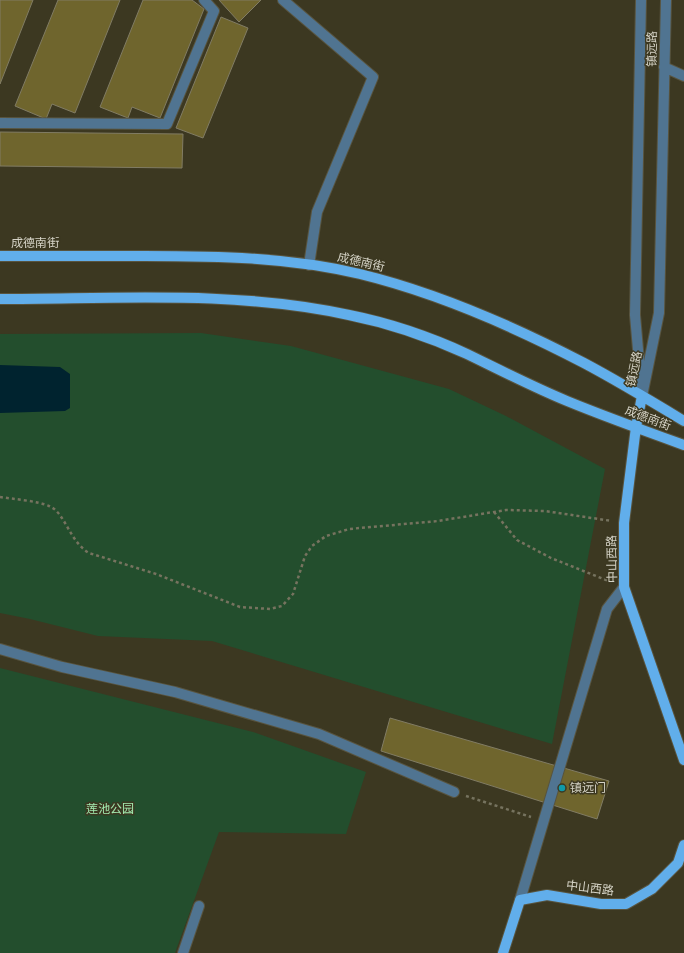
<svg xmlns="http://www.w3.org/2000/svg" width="684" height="953" viewBox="0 0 684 953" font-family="'Fira Sans Condensed','Noto Sans SC',sans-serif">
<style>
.green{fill:#234e2d}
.water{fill:#00232f}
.building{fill:#6f652d;stroke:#817c64}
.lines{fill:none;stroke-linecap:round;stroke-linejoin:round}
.minor-casing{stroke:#58543f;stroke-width:12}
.major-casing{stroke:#58543f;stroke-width:12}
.path{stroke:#76735f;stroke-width:2.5;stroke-dasharray:3 3;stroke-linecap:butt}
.minor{stroke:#507491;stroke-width:10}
.major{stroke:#61aeeb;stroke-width:10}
.culture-dot{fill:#0f9aa8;stroke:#3c3821;stroke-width:1.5}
.labels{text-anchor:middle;stroke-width:3;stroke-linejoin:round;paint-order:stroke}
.street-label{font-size:12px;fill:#d5d3c6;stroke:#3c3821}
.poi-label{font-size:12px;fill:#d5d3c6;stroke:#3c3821;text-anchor:start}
.park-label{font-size:12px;fill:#a3ebb0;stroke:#3c3821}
</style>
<rect width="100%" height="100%" fill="#3c3821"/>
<path class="green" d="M201 333 291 346 449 389 506 416 605 469 552 744 212 641 98 636 30 619 0 613V334Z
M0 668 253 732 366 772 346 834 219 832 175 953H0Z"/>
<path class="water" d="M0 365 60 367 70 374V408L65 411 0 413Z"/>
<path class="building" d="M0 0H33L0 84Z
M58 0H120L75 113 52 104 46 119 15 106Z
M143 0H192L204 9 160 118 132 107 128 118 100 107Z
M219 0H261L239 22Z
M221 17 248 28 203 138 176 128Z
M0 132 183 134 182 168 0 166Z
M390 718 609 781 597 819 381 751Z"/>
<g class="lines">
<defs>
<path id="minor" d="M283 0 373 77 317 212 309 265
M664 67 684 76
M0 123 167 124 214 11 204 0
M641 384 635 315 641 0
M642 396 659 313 666 0
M0 649 62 667 175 692 319 734 454 792
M520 900 607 609 624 587
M183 953 199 906"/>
<path id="major" d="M0 256C48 256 96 256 144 256 216 256 289 257 360 274 438 293 513 326 584 363 618 381 651 401 684 421
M0 299C115 299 236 290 349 315 389 323 430 337 467 354 500 370 533 387 567 401 606 417 645 431 684 445
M642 396 636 427 624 523V587L684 760
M503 953 520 900 547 895 601 904H626L652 889 678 863 684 845"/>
</defs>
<use href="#minor" class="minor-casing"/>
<use href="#major" class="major-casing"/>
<path class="path" d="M0 497C13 499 38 501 49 506 65 512 69 541 89 553L156 574 240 607 270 609 282 606 293 594 305 556 312 546 326 536 349 529 438 521 506 510 545 511 612 521
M494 512 517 540 551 558 611 582
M466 796 531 817"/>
<use href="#minor" class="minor"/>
<use href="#major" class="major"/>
</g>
<circle class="culture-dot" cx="562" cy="788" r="4"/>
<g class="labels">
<g class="street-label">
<text transform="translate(652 49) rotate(-89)" y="4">镇远路</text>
<text x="35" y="247">成德南街</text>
<text transform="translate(361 262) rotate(13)" y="4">成德南街</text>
<text transform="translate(634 369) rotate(-78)" y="4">镇远路</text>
<text transform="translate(648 418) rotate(21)" y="4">成德南街</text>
<text transform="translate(612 559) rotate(-91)" y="4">中山西路</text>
<text transform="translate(590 888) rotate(7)" y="4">中山西路</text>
</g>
<g class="poi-label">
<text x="570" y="792">镇远门</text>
</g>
<g class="park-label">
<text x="110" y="813">莲池公园</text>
</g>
</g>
</svg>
